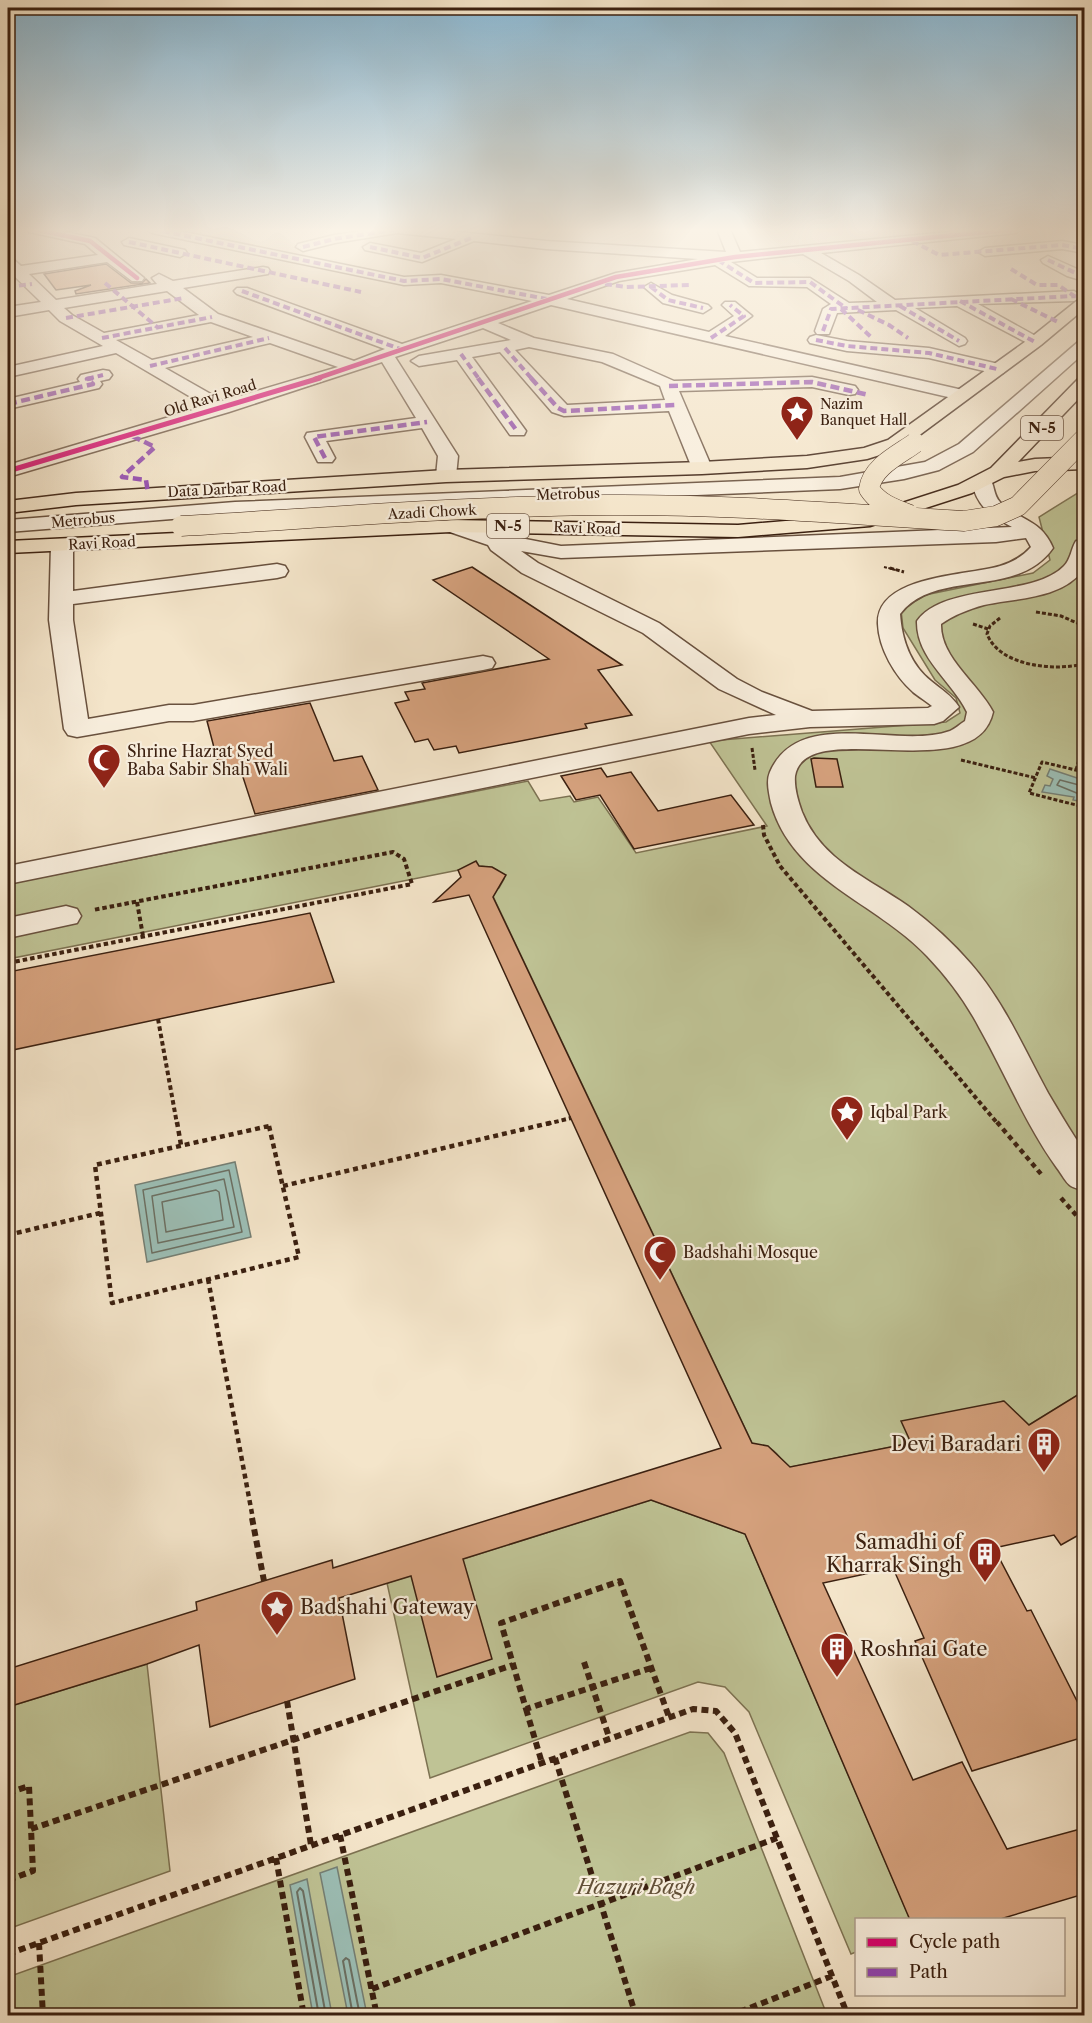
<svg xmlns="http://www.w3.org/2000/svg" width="1092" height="2023" viewBox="0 0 1092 2023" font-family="'Libre Caslon Text',serif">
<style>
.green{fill:#bfc395;stroke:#7d7252;stroke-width:1.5}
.water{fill:#9cbfb6;stroke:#757f74;stroke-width:1.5}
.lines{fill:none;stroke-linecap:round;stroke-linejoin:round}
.shore-far1{stroke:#6c7063;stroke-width:1.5}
.shore{stroke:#6c7063;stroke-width:2}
.building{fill:#d5a17d;stroke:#3b2010;stroke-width:1.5}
.minor-casing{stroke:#69513e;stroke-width:3}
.major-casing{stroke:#3b2010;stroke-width:3}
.path-far4{stroke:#3b2010;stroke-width:2;stroke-dasharray:3 1.5;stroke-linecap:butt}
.path-far3{stroke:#3b2010;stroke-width:3;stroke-dasharray:4 2;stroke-linecap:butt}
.path-far2{stroke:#3b2010;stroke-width:4;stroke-dasharray:4.5 3;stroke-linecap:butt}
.path-far1{stroke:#3b2010;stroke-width:4.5;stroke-dasharray:5 4;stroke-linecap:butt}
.path{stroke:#3b2010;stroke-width:6;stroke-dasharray:7 4.5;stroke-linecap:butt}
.minor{fill:#f8eedd;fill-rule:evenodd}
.major{fill:#f4e5ca;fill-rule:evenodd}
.major-bridge-casing{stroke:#3b2010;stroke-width:21;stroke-linecap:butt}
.major-bridge{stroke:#f4e5ca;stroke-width:20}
.quiet-far1{stroke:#8e44ad;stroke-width:4;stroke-dasharray:7 4;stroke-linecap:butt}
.quiet{stroke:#8e44ad;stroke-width:4.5;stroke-dasharray:9 4.5;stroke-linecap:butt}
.cycleway-far1-casing{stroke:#f8eedd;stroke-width:6}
.cycleway-casing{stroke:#f8eedd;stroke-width:8}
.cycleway-far1{stroke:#d6006c;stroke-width:4.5}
.cycleway{stroke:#d6006c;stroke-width:5}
.labels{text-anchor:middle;stroke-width:4.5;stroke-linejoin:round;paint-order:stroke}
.far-street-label{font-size:14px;fill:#3b2010;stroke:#f8eedd}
.far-poi-label{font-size:14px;fill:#3b2010;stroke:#f8eedd;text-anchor:start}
.shield{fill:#f8eedd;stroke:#745e4e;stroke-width:1.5}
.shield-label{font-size:15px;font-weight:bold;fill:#3b2010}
.poi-label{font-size:16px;fill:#3b2010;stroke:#f8eedd;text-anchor:start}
.near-poi-label{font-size:20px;fill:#3b2010;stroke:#f8eedd;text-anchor:end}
.near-park-label{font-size:20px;font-style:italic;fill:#635138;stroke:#f8eedd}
</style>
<rect width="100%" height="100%" fill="#f4e5ca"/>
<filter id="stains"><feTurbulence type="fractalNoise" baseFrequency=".00333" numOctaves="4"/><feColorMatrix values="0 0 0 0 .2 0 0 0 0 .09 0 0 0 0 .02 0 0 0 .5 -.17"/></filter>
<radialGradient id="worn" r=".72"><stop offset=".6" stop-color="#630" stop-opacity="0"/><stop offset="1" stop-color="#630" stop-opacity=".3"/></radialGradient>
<path class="green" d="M1084 489V1391L1029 1425 1003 1401 911 1443 786 1468C779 1453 770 1444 753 1445L491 892 499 888 504 879C499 867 491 867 479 866L8 959V884L528 781 540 801 570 796 574 802 598 797 636 853 767 826 709 741 946 722 960 713 956 698 935 680 903 628 901 610 925 595 1033 573 1050 560 1039 517Z
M651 1500 745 1534 910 1919 856 1920V1952L851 1954 749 1712 725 1687 698 1682 430 1778 387 1583Z
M147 1664 170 1871 8 1929V1707Z
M690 1732 708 1733 724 1753 827 2015 8 2016V1977Z"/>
<path class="water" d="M1050 769 1080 779 1084 778V802L1073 800 1074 797 1042 792 1045 785 1050 786 1053 779 1047 776Z
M235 1162 251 1237 147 1262 135 1185Z
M337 1867 367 2015H348L320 1873Z
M307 1879 332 2015H313L290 1885Z"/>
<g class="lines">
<path class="shore-far1" d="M1084 783 1079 785 1060 780 1057 785 1084 796
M229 1170 242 1232 152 1253 143 1190Z
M224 1179 234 1227 158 1243 152 1196Z
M216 1190 219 1192 223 1220 166 1232 162 1202Z"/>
<path class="shore" d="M319 2016 297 1892 300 1888 303 1891 326 2016
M353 2016 343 1961 346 1958 349 1960 360 2016"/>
</g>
<path class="building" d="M106 264 131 283H142L146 279 150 283 76 294 75 291 91 285 56 290 44 274Z
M472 567 622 665 598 670 632 715 585 724 587 728 459 753 456 746 434 750 428 739 415 742 395 703 409 700 405 692 425 689 422 683 549 659 433 580Z
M310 703 334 761 362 756 378 790 255 814 241 771 221 774 207 721Z
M814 758 837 759 843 787H816L811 759Z
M601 768 607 777 631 772 658 811 731 795 754 825 634 849 600 795 576 800 561 776Z
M476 861 479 866 492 867 506 875 493 897 752 1443 768 1446 790 1467 911 1443 901 1421 1004 1401 1029 1425 1084 1391V1532L1061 1545 1054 1535 994 1548 1027 1611 1031 1610 1084 1715V1737L972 1771 915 1641 924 1638 893 1568 823 1583 913 1780 962 1762 1007 1849 1084 1828V1894L997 1920H910L745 1534 651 1500 463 1559 492 1659 437 1677 411 1576 339 1598 355 1679 210 1727 199 1645 147 1664 8 1707V1669L197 1610 196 1602 332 1560 333 1568 721 1448 469 895 434 902 461 877 458 870Z
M310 913 334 982 8 1051V972Z"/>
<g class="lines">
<defs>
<path id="minor" d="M27 229H51L95 238 144 278 142 281H132L107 262 29 274 56 300 157 284 152 278 159 274 173 281 263 267 268 268 270 271 268 274 183 288 218 314 354 361 385 349 237 294 234 291 237 288H247L402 344 532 301 441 283 404 285 152 233 145 229H170L404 277 441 275 549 295 616 273 698 259 546 249 474 241 422 262 365 250 363 247 370 243 421 253 456 239 397 233 335 243 303 251 296 247 298 244 334 235 376 229H431L546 241 726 252 717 229H730L740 252 979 229H1022L1016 233 821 253 859 275 895 300 1074 291 1082 296 1074 301 978 304 1041 339 1043 342 1035 347 957 306 915 308 965 338 967 341 965 344 959 346 896 310 837 313 829 334H817L815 331 823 309 831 304 807 287 749 286 715 265 619 281 567 299 709 332 734 316 722 305 725 302H735L752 316 725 336 967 391 970 395 967 399 961 400 551 305 498 323 534 338 613 354 674 381 812 377 855 386 858 390 855 394 849 395 812 387 679 391 712 468 709 472H695L692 468 669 411 564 416 552 412 500 352 472 357 526 431 524 435H510L457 360 419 366 411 361 419 356 511 340 483 328 395 357 458 456 456 476 453 480H439L436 476 438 456 422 428 326 441 335 458 332 462H318L305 437 307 433 416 418 382 362 229 412 8 477V465L206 406 116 353 8 377V367L103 346 60 321 49 310 8 317V307L41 302 8 270V258L13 259 21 266 98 255 85 244 29 232ZM803 254 849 281 877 302 849 303 810 278H757L731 262ZM167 291 199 315 104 333 72 315 64 308ZM211 322 253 337 152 360 116 340ZM270 343 338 367 223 401 165 368ZM529 347 602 362 660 386 665 400 567 405 515 350Z
M129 238 185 250 187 253 180 257 124 245 122 242Z
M1062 241 1084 245V253L1062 249 985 256 978 252 985 248Z
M1048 256 1084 272V281L1067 276 1043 263 1041 260Z
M651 283 672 295 708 305 711 308 703 313 663 303 644 287Z
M816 335 847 341 929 348 1003 365 1006 369 1003 373 997 374 929 358 847 351 810 343 808 340 810 337Z
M1084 340V353L973 452 939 470 904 479 840 489 235 514 8 532V520L235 502 840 477 925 462 959 444 1078 342Z
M103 370 109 371 112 375 109 379 100 381 102 384 99 388 8 409V399L80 382 78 379 81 375Z
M982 475 989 477C995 485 993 495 1000 502 1020 521 1041 519 1053 548 1017 600 935 568 900 614 902 640 910 664 931 681 942 690 951 695 959 707L943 721 934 724 810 727 749 734 8 884V866L749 718 776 715 719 689 643 633 522 573 491 550 488 545 444 530 441 526 444 522 451 520 495 533 561 546 1012 527C991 516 976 506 972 481L975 477ZM1026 538 1031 547C1022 557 1013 562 1000 566 967 576 876 575 878 624 879 649 895 676 913 692 919 697 926 701 932 706L928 708 812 711 762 692 737 679 659 623 538 563 521 551 561 558 996 542Z
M62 539 70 540 73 545V591L277 564 285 566 288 571 285 576 277 578 73 604V620L88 719 169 705H193L483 656 492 658 495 663 492 668 483 670 193 721H169L77 737 68 735 64 729 49 620 51 545 54 540Z
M1084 540V569C1062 599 1017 598 984 605 969 609 954 615 941 624 940 658 978 683 993 712 976 790 805 714 795 776 794 788 798 801 802 812 821 860 868 878 908 906 931 923 953 943 971 964 1004 1002 1024 1049 1048 1093 1057 1108 1066 1124 1076 1139 1079 1142 1083 1146 1084 1150 1088 1160 1085 1180 1084 1190 1080 1189 1074 1188 1071 1186 1066 1183 1061 1173 1057 1168 1026 1125 1006 1075 980 1029 966 1002 948 978 927 956 876 902 792 880 771 803 769 793 766 781 770 772 799 705 898 750 950 731 955 729 960 724 965 721L967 712C952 681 916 658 917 621 944 583 1033 598 1064 566 1071 559 1071 549 1076 541Z
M66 906 77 909 81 916 77 923 8 938V918Z"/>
<path id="major" d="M1084 297V309L1041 345 902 448 867 459 807 468 702 474 446 482 76 505 8 513V501L76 493 446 470 702 462 807 456 864 448 888 440 1029 339 1079 299Z
M1084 378V393L1018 462 1035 459 1084 457V469L1035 471 1004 477 972 493 870 526 738 537 451 532 8 553V541L451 520 738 525 868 514 958 485 991 468 1078 379Z"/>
</defs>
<use href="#minor" class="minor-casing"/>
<use href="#major" class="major-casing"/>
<path class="path-far4" d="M884 567 896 570"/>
<path class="path-far3" d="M890 568 904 572
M1036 612 1061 616 1084 626
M1000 618 990 626 987 634C1000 667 1055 671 1084 664
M973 624 988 629
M752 748 755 770
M961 760 1036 778
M1076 770 1084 742
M1084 772 1042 762 1029 793 1084 807"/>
<path class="path-far2" d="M763 825 764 835 780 866 998 1124
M137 902 143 936
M8 963 412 884 404 859 393 852 93 910
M158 1019 177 1124
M547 1124 571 1118"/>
<path class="path-far1" d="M177 1122 181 1145
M997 1122 1041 1174
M269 1126 299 1257 112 1303 95 1165Z
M283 1186 554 1122
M1061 1198 1084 1224
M8 1235 100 1213
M208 1279 253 1519"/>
<path class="path" d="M252 1518 264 1581
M584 1662 609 1737
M651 1668 526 1709 501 1623 620 1581 669 1717
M287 1701 311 1845
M526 1709 542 1763
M555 1758 636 2016
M8 1793 29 1786 33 1871 8 1880
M31 1829 513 1665
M340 1835 377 2016
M276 1858 304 2016
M39 1943 43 2016
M8 1954 693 1709 716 1711 735 1733 848 2016
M372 1989 777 1838
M729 2016 832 1976"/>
<use href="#minor" class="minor"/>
<use href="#major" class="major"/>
<defs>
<path id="major-bridge" d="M910 515C894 509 879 504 869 489 872 467 898 455 915 443
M181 526C323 518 465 506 606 505 726 504 845 514 964 521L996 516 1018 506 1084 439"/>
</defs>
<use href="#major-bridge" class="major-bridge-casing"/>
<use href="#major-bridge" class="major-bridge"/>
<path class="quiet-far1" d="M152 229 404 281 441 279 547 299
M912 241 939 255 1062 245 1084 249
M129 242 361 292
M303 247 334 239 399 229
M370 247 422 258 471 238
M718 260 754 283 810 282 847 309
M1048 260 1084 277
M1011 269 1037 285H1058L1074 296 1084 298
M105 283 157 327
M605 284 626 287 689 285
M8 287 32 284
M651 287 668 300 703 308
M242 291 400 349
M1011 299 1058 322
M960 301 1035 342
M900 306 959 341
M841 309 871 337
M858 310 889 325 908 338
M66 318 184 298
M823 331 831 309 1074 296
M102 338 212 317
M711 338 744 316 730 305
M816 340 847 346 929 353 997 369
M505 348 532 379
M461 354 479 379
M150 366 269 338
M87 379 103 375"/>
<path class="quiet" d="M478 378 517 431
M531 378 558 408 564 411 676 405
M669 386 812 382 869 395
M8 404 93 384 87 379 93 378
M132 436 155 447 122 477 146 480 148 493
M325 458 314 437 427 422"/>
<defs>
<path id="cycleway-far1" d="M34 229 90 241 137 278
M315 379 616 277 735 257 1016 229"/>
<path id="cycleway" d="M8 471 320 378"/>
</defs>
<use href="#cycleway-far1" class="cycleway-far1-casing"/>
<use href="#cycleway" class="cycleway-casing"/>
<use href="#cycleway-far1" class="cycleway-far1"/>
<use href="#cycleway" class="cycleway"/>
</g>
<linearGradient id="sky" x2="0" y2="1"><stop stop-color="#89b8d4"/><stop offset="0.45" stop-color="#faf3e7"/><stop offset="1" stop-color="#faf3e7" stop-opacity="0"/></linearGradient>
<rect width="1092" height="512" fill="url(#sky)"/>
<defs>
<symbol id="sight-pin" viewBox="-11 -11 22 30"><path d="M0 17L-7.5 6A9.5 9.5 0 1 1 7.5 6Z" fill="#8f2418" stroke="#f8eedd"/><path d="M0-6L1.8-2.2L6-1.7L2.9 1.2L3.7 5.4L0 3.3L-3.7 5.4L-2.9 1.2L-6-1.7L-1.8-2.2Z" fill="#fff"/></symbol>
<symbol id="mosque-pin" viewBox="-11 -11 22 30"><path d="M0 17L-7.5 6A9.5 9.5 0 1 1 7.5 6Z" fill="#8f2418" stroke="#f8eedd"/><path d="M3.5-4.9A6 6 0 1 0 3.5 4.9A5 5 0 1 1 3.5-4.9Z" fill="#fff"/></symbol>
<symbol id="building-pin" viewBox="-11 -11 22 30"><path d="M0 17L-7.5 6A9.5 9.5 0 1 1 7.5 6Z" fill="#8f2418" stroke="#f8eedd"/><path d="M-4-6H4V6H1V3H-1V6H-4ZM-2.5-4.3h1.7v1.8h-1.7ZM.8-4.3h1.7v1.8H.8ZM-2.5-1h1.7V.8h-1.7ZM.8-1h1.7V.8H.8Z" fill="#fff"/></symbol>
</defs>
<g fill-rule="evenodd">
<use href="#sight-pin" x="778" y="393" width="38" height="52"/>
<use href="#mosque-pin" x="85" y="741" width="38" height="52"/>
<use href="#sight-pin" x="828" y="1093" width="38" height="52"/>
<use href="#mosque-pin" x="641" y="1233" width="38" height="52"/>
<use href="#building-pin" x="1025" y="1425" width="38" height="52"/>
<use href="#building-pin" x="966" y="1535" width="38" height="52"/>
<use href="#sight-pin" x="258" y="1588" width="38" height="52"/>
<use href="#building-pin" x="818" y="1630" width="38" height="52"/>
</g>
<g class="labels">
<g class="far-street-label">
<text transform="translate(210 398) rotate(-17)" y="5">Old Ravi Road</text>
<text transform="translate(227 489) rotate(-3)" y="5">Data Darbar Road</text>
<text transform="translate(568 494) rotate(-2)" y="5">Metrobus</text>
<text transform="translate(432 512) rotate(-3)" y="5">Azadi Chowk</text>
<text transform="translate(83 520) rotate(-5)" y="5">Metrobus</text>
<text transform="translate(587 528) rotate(2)" y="5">Ravi Road</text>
<text transform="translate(102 543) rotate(-3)" y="5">Ravi Road</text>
</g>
<g class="far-poi-label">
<text x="820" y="409">Nazim<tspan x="820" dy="16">Banquet Hall</tspan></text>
</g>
<g class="shield">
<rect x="1021" y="416" width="42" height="24" rx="4.5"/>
<rect x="487" y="514" width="42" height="24" rx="4.5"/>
</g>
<g class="shield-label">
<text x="1042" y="433">N-5</text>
<text x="508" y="531">N-5</text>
</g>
<g class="poi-label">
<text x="127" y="757">Shrine Hazrat Syed<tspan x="127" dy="18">Baba Sabir Shah Wali</tspan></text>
<text x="870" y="1118">Iqbal Park</text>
<text x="683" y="1258">Badshahi Mosque</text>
</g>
<g class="near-poi-label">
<text x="1021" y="1451">Devi Baradari</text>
<text x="962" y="1549">Samadhi of<tspan x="962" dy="23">Kharrak Singh</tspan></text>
<text x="300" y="1614" text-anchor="start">Badshahi Gateway</text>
<text x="860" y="1656" text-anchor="start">Roshnai Gate</text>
</g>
<g class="near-park-label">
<text x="636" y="1894">Hazuri Bagh</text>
</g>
</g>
<rect width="1092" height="2023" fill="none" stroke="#f4e5ca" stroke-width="30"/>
<rect x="9" y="9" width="1074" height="2005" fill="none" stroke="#3b2010" stroke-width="3"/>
<rect x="15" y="15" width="1062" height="1993" fill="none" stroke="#3b2010" stroke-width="1.5"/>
<rect x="855" y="1918" width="210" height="78" fill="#f8eedd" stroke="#ac9c8b" stroke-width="1.5"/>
<rect x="867" y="1938" width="30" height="9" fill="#d6006c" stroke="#ac9c8b" stroke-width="1.5"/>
<text x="909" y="1948" font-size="18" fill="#3b2010">Cycle path</text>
<rect x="867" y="1968" width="30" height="9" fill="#8e44ad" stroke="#ac9c8b" stroke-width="1.5"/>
<text x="909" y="1978" font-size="18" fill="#3b2010">Path</text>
<rect width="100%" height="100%" filter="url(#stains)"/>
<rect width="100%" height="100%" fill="url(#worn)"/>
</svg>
